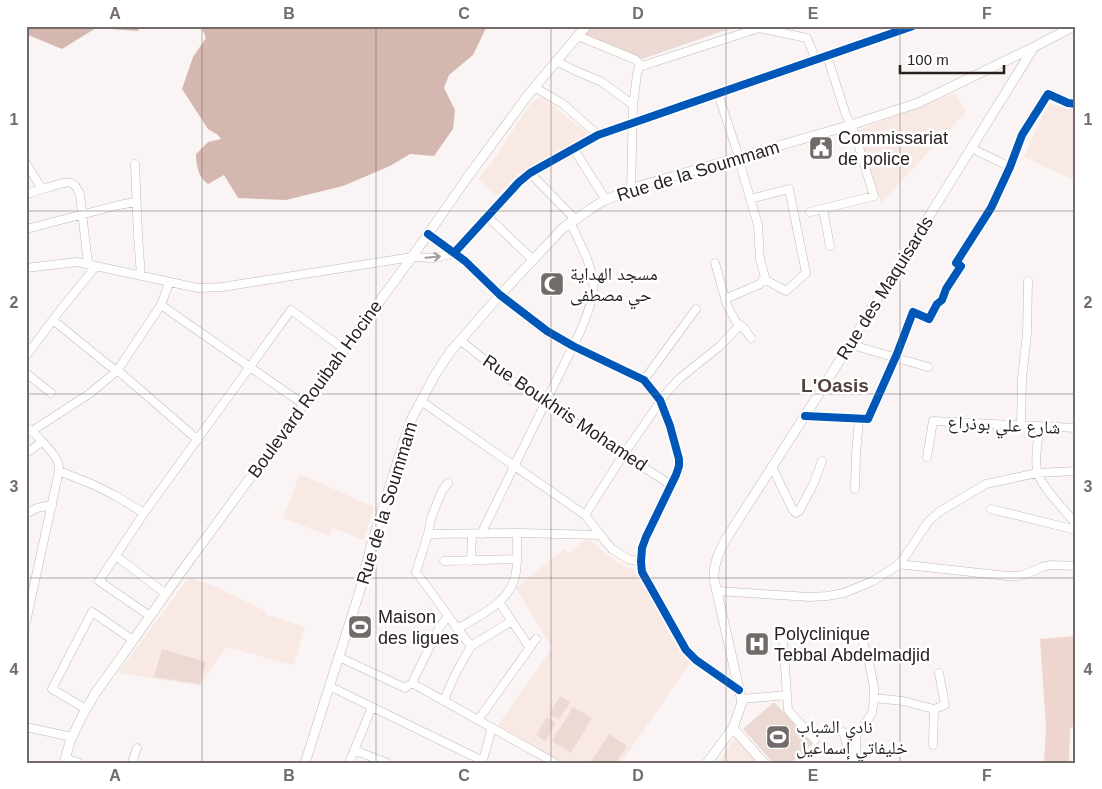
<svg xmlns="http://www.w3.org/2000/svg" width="1102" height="789" viewBox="0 0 1102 789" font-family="Helvetica,'Noto Naskh Arabic',sans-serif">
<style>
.built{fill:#f9e9e5}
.green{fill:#edd9d4}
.forest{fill:#eed5ce}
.water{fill:#d4b7ae}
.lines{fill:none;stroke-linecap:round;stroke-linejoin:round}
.minor-casing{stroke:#c0bab8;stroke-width:9}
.major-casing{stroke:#c0bab8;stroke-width:10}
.minor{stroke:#fefefd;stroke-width:8}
.major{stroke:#fefefd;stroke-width:9}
.cycleway-casing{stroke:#fff;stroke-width:11}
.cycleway{stroke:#0057b8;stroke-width:8}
.oneway{stroke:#9e9b99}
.grid{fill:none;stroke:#726b6a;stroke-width:1;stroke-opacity:0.55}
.labels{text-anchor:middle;stroke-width:5;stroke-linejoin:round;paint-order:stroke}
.poi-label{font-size:18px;fill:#29211f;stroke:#fff;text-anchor:start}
.street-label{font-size:18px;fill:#29211f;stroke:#fff}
.neighbourhood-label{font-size:19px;font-weight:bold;fill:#52413c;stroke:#fff}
.neatline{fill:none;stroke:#726b6a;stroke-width:2}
.grid-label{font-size:16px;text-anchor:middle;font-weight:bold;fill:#726b6a}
</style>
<rect width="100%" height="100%" fill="#faf5f4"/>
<path class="built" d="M955 93 966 112 881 203 856 131Z
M543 98 588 134 515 178 497 196 478 179 492 162 533 100Z
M1048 104 1076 109V181L1024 157Z
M300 474 374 507 364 540 333 528 329 536 283 518Z
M587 538 618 563 635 571 683 654 691 662 621 763H564L498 725 552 648 516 588 564 549 569 553Z
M189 577 218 588 266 611 265 614 305 627 294 665 226 647 200 686 118 673Z
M735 737 758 763H718Z"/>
<path class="green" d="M593 26H738L642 59 585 35Z
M162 649 206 662 200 684 154 677Z
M560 696 570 702 559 720 549 714Z
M774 702 813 744 791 763H773L743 729Z
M573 707 592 718 571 753 552 741Z
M547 717 556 723 545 741 536 735Z
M609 734 627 746 616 763H590Z"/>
<path class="forest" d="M1076 636V724L1070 729 1069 763H1044L1046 727 1040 639Z"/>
<path class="water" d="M26 26H144L137 31 96 28 62 49 26 34Z
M201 26H487L473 55 449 75 444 88 455 110 453 129 434 156 410 154 390 166 343 186 286 200 238 198 224 175 208 184C198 177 196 165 196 154L208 142 221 139 218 135 208 129 182 89 193 57 206 38Z"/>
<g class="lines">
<defs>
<path id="minor" d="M578 36 634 59 638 62 639 67
M556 61 576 71 602 82 633 105
M639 67 759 28 807 38 816 60
M534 87 563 104 598 135
M718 94 739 157
M573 148 606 200
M971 148 1010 167
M26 163 42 189
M135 164 138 236 141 276
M530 173 575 219
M631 189 633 105 637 74 639 67
M26 195C34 191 42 189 50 187 63 183 74 176 80 195L88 264
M750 199 789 189 806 273 786 291 764 279
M823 209 830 246
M810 212 874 196 854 131 846 115 827 56
M487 216 533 260
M26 229 119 205 136 202
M428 234 465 261 500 295 547 331 573 346 644 380 660 400 670 426 679 459V466L676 475 646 537 642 548 641 562 642 572 686 650 696 660 739 690
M454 253 519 182 530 173 598 135 913 26
M715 263 727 305 736 322 744 328 751 338
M26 268 77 262 198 288 222 287 412 257 434 258 454 253
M725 299 760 284 765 277 760 260 758 225 738 157
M161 305 303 404
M53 320 107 364 117 371 122 374 198 440
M460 340 506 377 671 485
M851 343 859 347 928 367
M26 356 58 313 96 266
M26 373 51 393
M644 380 696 309
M421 401 585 515 606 542 612 549 628 559 641 562
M805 416 868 419 897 354 913 312 929 319 937 304 942 300 946 289 961 266 956 263 991 208 1010 167 1022 135 1048 94 1068 103 1076 104
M1021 426 1022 378 1027 334 1028 281
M1040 427C1038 437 1034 464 1038 474 1044 490 1065 510 1076 524
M26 428C35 432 54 453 58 462 59 465 59 468 59 471L26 622
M32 431 89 394 117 371 161 305 169 283
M26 453 42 442
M927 457 933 421 1076 428
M772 467 793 510 796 513 799 511 813 485 822 461
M59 471 94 485 116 496 144 513
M448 483 442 491 431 518 428 534 416 572C435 596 451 622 471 646
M855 489 856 454 859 419
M991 509 1076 530
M26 514 37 508 52 505
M585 515 624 454 666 393 680 378 720 346 740 325
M428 534 520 533 600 535
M481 534 581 330C586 317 596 294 593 281 591 263 578 239 570 222
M116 556 166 594
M444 561 516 559
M471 561 472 534
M898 564 1007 576H1017L1029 573 1042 567 1051 565 1076 566
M717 591 810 597 827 596 844 593 873 581 897 566 904 558 928 522 939 512 986 484 1037 473 1076 471
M499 602 530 648
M150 616 99 581 144 513 291 310 344 349
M457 629C480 615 512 602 516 572 518 559 517 546 517 533
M783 638 788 710 815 740
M339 657 405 688 412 683 439 628 448 616
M412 683 555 763
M329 686 483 761
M874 698 903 701 934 709 945 705 939 673
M741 699 787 695
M444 700 455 675 471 646 512 621
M86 709 52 689 92 612 133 640
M478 720 536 639
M26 727 72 737
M843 732 852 763
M933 745 934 709
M354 750 387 763
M65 758 79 763
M132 763 137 748
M349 763 372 707
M482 763 492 728
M856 763V736L865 724 872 713 874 698V687L868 657 861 637"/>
<path id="major" d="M733 728 764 763
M64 763 70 742 81 718 96 692 112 670 187 564 412 257 467 178 528 95 586 26
M305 763 362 584 371 546 403 444 412 418 435 375 450 352 500 295 563 228 589 210 603 201 636 187 851 125 918 103 1034 47 1074 26
M707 763 733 728 742 702 714 579C713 564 719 552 726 539L822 389 1034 47"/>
</defs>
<use href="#minor" class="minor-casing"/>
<use href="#major" class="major-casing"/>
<use href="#minor" class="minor"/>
<use href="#major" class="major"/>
<defs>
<path id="cycleway" d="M428 234 465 261 500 295 547 331 573 346 644 380 660 400 670 426 679 459V466L676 475 646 537 642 548 641 562 642 572 686 650 696 660 739 690
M454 253 519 182 530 173 598 135 913 26
M805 416 868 419 897 354 913 312 929 319 937 304 942 300 946 289 961 266 956 263 991 208 1010 167 1022 135 1048 94 1068 103 1076 104"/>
</defs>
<use href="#cycleway" class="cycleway-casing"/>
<use href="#cycleway" class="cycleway"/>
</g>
<defs><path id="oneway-shaft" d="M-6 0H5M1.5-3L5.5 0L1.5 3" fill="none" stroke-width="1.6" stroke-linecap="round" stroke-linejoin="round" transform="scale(1.25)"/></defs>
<use class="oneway" href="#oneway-shaft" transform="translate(433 257) rotate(-5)"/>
<path class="grid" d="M202 26V763M376 26V763M551 26V763M726 26V763M900 26V763M26 211H1076M26 394H1076M26 578H1076"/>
<defs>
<symbol id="civic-square" viewBox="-11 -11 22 22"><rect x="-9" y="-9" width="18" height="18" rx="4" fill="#726b6a" stroke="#fff"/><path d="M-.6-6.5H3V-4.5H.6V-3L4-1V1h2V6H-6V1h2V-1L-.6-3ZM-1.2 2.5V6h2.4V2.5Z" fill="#fff"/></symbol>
<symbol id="mosque-square" viewBox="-11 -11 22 22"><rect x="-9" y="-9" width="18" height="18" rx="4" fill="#726b6a" stroke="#fff"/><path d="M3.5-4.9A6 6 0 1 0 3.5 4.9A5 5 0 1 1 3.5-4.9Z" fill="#fff"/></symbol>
<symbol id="stadium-square" viewBox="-11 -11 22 22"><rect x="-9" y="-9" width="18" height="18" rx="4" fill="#726b6a" stroke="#fff"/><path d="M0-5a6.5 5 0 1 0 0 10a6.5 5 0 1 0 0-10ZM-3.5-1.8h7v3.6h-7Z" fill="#fff"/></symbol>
<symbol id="hospital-square" viewBox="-11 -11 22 22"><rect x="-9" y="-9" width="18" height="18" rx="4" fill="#726b6a" stroke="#fff"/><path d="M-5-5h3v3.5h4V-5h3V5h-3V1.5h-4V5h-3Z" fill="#fff"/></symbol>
</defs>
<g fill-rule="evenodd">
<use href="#civic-square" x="807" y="134" width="28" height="28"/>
<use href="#mosque-square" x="538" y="270" width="28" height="28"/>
<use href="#stadium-square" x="346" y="613" width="28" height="28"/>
<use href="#hospital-square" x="743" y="630" width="28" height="28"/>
<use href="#stadium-square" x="764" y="723" width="28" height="28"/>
</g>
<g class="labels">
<g class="poi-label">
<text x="838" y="144">Commissariat<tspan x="838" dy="21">de police</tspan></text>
<text x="570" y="280">مسجد الهداية<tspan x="570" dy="21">حي مصطفى</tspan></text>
<text x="378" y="623">Maison<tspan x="378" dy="21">des ligues</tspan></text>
<text x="774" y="640">Polyclinique<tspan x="774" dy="21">Tebbal Abdelmadjid</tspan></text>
<text x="796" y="733">نادي الشباب<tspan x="796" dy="21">خليفاتي إسماعيل</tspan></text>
</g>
<g class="street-label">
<text transform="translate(698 171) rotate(-17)" y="6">Rue de la Soummam</text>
<text transform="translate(885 288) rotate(-58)" y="6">Rue des Maquisards</text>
<text transform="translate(315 389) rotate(-54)" y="6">Boulevard Rouibah Hocine</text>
<text transform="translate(565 413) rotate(34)" y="6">Rue Boukhris Mohamed</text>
<text transform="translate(1004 425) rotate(3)" y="6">شارع علي بوذراع</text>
<text transform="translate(387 503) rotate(-73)" y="6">Rue de la Soummam</text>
</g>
<g class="neighbourhood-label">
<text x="835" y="392">L'Oasis</text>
</g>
</g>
<rect width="1102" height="789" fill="none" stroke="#ffffff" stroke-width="55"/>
<path d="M900 65v8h104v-8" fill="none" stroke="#29211f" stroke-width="2.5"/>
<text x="907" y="65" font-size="15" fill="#29211f" stroke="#ffffff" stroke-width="4" paint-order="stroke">100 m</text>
<rect x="28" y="28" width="1046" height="734" class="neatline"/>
<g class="grid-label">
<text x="115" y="19">A</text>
<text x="289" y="19">B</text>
<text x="464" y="19">C</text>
<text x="638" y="19">D</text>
<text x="813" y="19">E</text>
<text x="987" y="19">F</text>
<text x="14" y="125">1</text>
<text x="1088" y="125">1</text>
<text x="14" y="308">2</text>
<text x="1088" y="308">2</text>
<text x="14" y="492">3</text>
<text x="1088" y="492">3</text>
<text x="14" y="675">4</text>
<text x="1088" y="675">4</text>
<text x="115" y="781">A</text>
<text x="289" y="781">B</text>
<text x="464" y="781">C</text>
<text x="638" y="781">D</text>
<text x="813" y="781">E</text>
<text x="987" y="781">F</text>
</g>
</svg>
